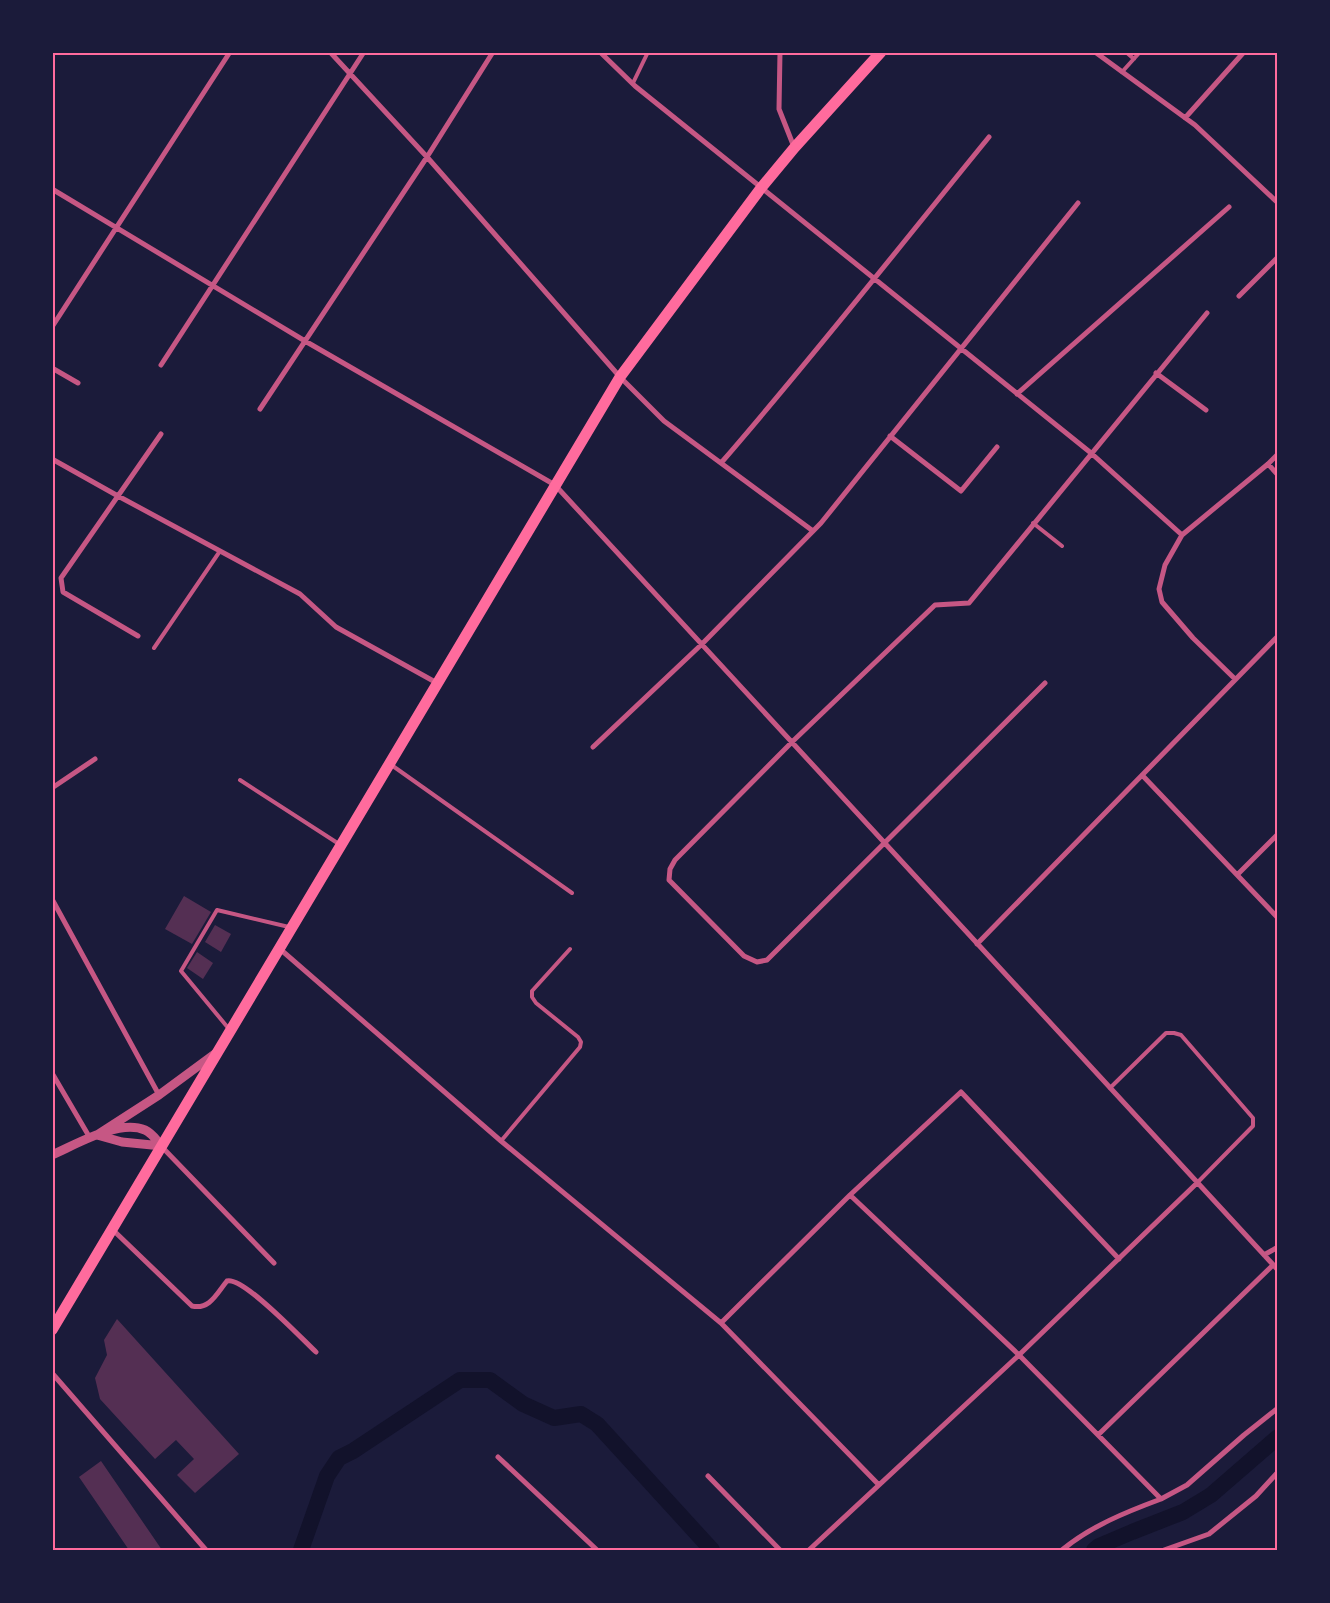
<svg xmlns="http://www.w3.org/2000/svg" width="1330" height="1603" viewBox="0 0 1330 1603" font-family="Raleway,sans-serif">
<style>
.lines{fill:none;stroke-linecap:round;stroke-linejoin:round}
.canal{stroke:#12122b;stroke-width:16}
.building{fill:#542f53}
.service{stroke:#c65784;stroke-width:4}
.minor{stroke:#c65784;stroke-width:5}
.tertiary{stroke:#c65784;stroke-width:9}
.primary{stroke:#ff6b9d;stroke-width:11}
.neatline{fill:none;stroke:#ff6b9d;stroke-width:2}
</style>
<rect width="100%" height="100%" fill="#1b1b3a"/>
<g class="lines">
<path class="canal" d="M301 1550 327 1476 339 1458 353 1451 460 1380H490L523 1404 554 1418 581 1414 597 1424 712 1550
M1094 1550 1099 1546 1132 1532 1183 1512 1211 1495 1278 1437"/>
</g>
<path class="building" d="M184 896 211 912 192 944 165 929Z
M215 925 231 934 221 952 205 942Z
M197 952 213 963 203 979 187 968Z
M117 1319 239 1454 195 1493 177 1475 194 1459 176 1440 155 1459 100 1399 95 1378 107 1355 104 1340Z
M101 1461 162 1550H129L79 1477Z"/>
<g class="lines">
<path class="service" d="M1126 52 1134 59
M1122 72 1140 52
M633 83 648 52
M1033 523 1062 546
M154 648 220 551
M390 764 572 893
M240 780 339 844
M229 1029 181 971 217 910 289 927
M1110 1088 1166 1033H1174L1181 1035 1253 1118V1126L1197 1183
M501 1141 580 1047 581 1042 578 1037 536 1003 532 997V991L570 949"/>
<path class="minor" d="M330 52 427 157 620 377 664 421 813 531
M600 52 635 86 1091 453 1182 535
M780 52 779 109 794 147
M1095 52 1195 125 1278 203
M1185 118 1244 52
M52 189 305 341 555 485 1278 1270
M1239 296 1278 257
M52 327 230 52
M161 365 364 52
M52 368 78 383
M1156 373 1206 410
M1017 394 1229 207
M260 409 427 157 493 52
M890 436 961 491 997 447
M52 459 118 496 300 594 336 627 437 683
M721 463C813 357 900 246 989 137
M1268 464 1278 475
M138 636 63 592 61 578 161 434
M1235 679 1193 638 1162 602 1159 589 1165 565 1182 535 1268 464 1278 454
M1045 683 767 960 757 962 744 956 669 880 670 869 675 860 792 742 935 605 969 603 1207 313
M593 747 702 644 821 523 1078 203
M1142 775 1278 918
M52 788 95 759
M1238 874 1278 834
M52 899 159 1095
M977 944 1278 636
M280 949 501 1141 721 1323 850 1195
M52 1073 90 1138
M162 1147 274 1263
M113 1230 192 1306C210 1310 217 1293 227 1281 243 1276 302 1339 316 1352
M1264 1255 1278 1247
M1119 1259 961 1092 850 1195 1019 1355 1098 1435 1273 1265
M721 1323 879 1485
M52 1373 206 1550
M498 1457 597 1550
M708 1476 780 1550
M1161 1499 1187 1485 1244 1435 1278 1408
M809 1550 1019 1355 1197 1183
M1062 1550C1091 1526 1126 1512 1161 1499L1098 1435
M1164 1550 1209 1534 1256 1496 1278 1472"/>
<path class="tertiary" d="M97 1135 159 1095 216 1053
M97 1135 122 1142 162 1146
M52 1155C77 1144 119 1119 145 1130 152 1133 157 1141 162 1146"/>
<path class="primary" d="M52 1330 620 377 761 188 795 147 881 52"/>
</g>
<rect width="1330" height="1603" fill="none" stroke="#1b1b3a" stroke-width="108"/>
<rect x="54" y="54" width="1222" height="1495" class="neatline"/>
</svg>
